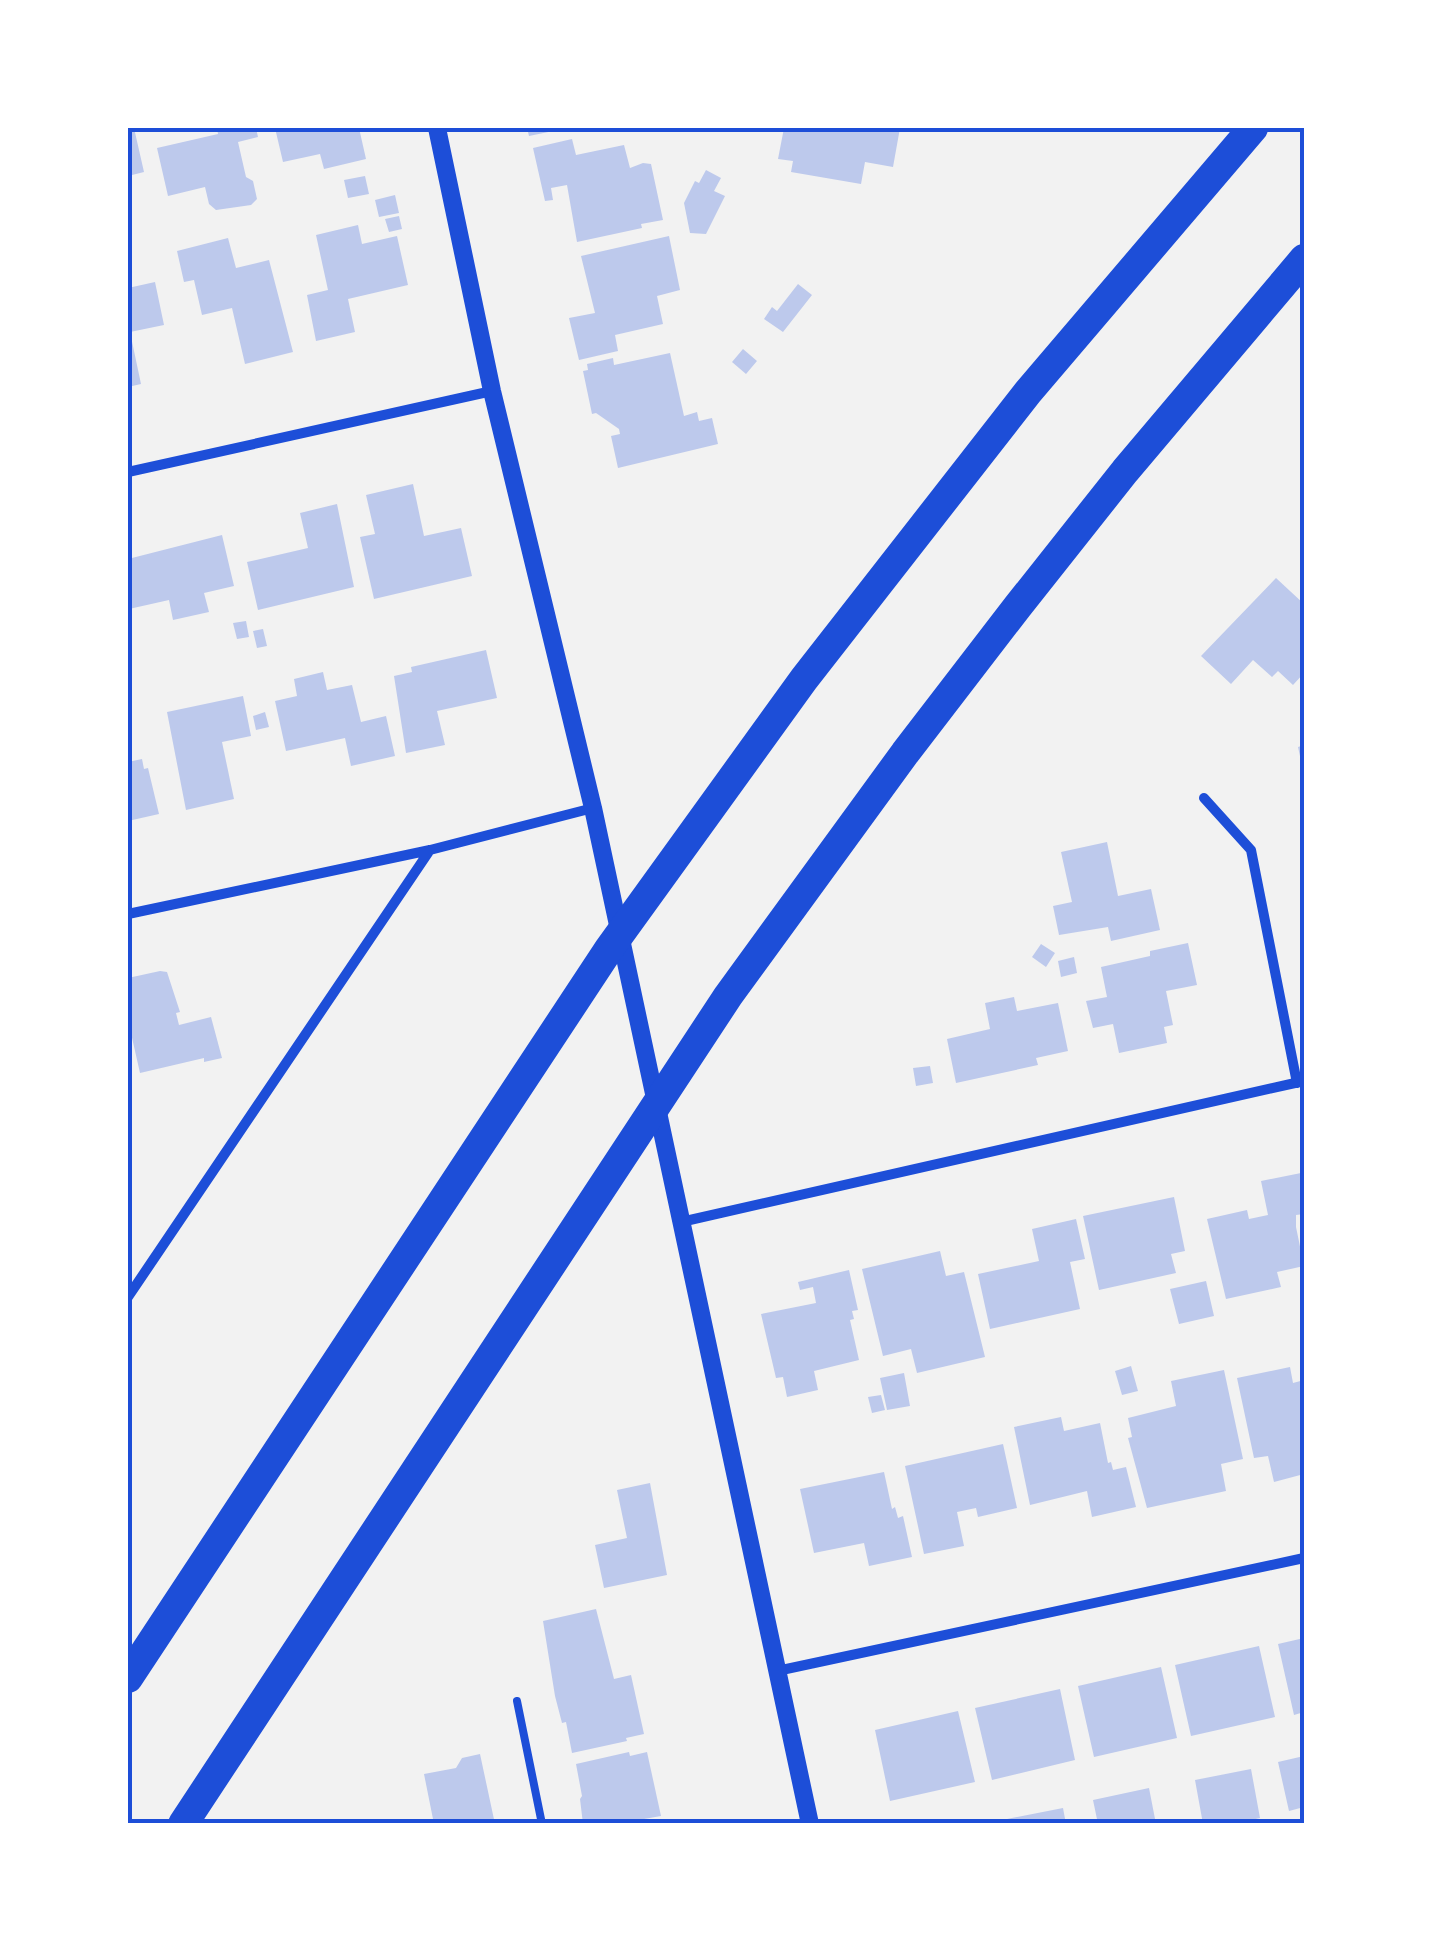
<svg xmlns="http://www.w3.org/2000/svg" width="1432" height="1951" viewBox="0 0 1432 1951" font-family="Signika,sans-serif">
<style>
.building{fill:#bdc9ec}
.lines{fill:none;stroke-linecap:round;stroke-linejoin:round}
.service{stroke:#1d4ed8;stroke-width:8}
.minor{stroke:#1d4ed8;stroke-width:10}
.tertiary{stroke:#1d4ed8;stroke-width:18}
.motorway{stroke:#1d4ed8;stroke-width:30}
.neatline{fill:none;stroke:#1d4ed8;stroke-width:4}
</style>
<rect width="100%" height="100%" fill="#f2f2f2"/>
<path class="building" d="M128 128H134L144 172 128 176Z
M217 128H256L258 137 238 142 246 177 253 181 257 199 251 205 216 210 209 204 205 187 168 196 157 148 218 134Z
M275 128H359L366 159 324 169 320 154 283 162Z
M527 128H563V129L529 136Z
M784 128H900L893 167 865 162 861 184 791 172 793 161 778 159Z
M572 139 576 155 624 145 630 168 643 163 651 164 663 220 641 224 642 228 577 242 567 185 551 188 553 200 545 201 533 148Z
M706 170 721 178 714 191 725 196 706 234 690 233 684 203 695 181 699 183Z
M365 176 369 194 348 198 344 180Z
M395 195 399 213 379 217 375 200Z
M399 216 402 229 389 232 385 219Z
M358 225 362 244 397 236 408 285 348 299 355 332 316 341 307 295 328 290 316 235Z
M669 236 680 290 657 296 663 324 615 335 618 351 579 360 569 318 595 313 581 256Z
M228 238 236 268 269 260 293 352 245 364 232 308 202 315 194 280 184 282 177 251Z
M155 282 164 325 130 332 141 384 128 387V288Z
M798 284 812 295 783 332 764 319 772 307 777 311Z
M743 349 757 361 746 374 732 362Z
M670 353 684 416 697 412 699 421 712 418 718 444 618 468 611 436 620 434 619 429 596 413 592 414 583 371 588 370 587 364 613 358 614 365Z
M413 484 424 536 461 528 472 576 374 599 360 537 375 534 366 495Z
M337 504 354 587 258 610 247 562 308 548 300 513Z
M222 535 234 586 204 593 209 612 173 620 169 600 129 609 128 559Z
M1276 578 1304 604V673L1293 685 1278 671 1272 677 1253 660 1231 684 1201 656Z
M246 621 249 637 237 639 233 623Z
M263 629 267 646 257 648 253 631Z
M486 650 497 698 437 711 445 745 406 753 394 676 412 672 411 667Z
M323 672 327 690 352 685 361 722 386 716 395 756 351 766 345 738 286 751 275 701 297 696 294 679Z
M243 696 251 736 222 742 234 799 186 810 167 712Z
M265 712 269 727 256 730 253 716Z
M1304 745V770H1303L1298 747Z
M142 759 144 769 148 768 159 814 128 821V762Z
M1107 842 1118 896 1151 889 1160 930 1111 941 1108 927 1059 935 1053 906 1072 902 1061 852Z
M1188 943 1197 985 1166 991 1173 1025 1164 1027 1167 1043 1119 1053 1113 1024 1093 1028 1086 1001 1107 997 1101 967 1150 956V951Z
M1041 944 1055 953 1046 967 1032 957Z
M1074 957 1077 973 1061 977 1058 961Z
M160 971 167 972 180 1012 176 1013 179 1025 211 1017 222 1058 204 1062V1058L140 1073 128 1020V978Z
M1014 997 1017 1011 1058 1003 1068 1051 1036 1058 1038 1065 956 1083 947 1039 990 1029 985 1003Z
M930 1066 933 1083 916 1086 913 1068Z
M1301 1173 1304 1214 1296 1215V1227L1304 1266 1277 1272 1281 1287 1226 1299 1207 1219 1247 1210 1249 1219 1268 1215 1261 1181Z
M1174 1197 1185 1251 1171 1254 1176 1273 1099 1290 1083 1216Z
M1076 1219 1085 1259 1070 1262 1080 1309 990 1329 978 1274 1039 1261 1032 1229Z
M940 1251 946 1276 964 1272 985 1357 917 1373 911 1349 883 1356 862 1269Z
M849 1270 858 1310 852 1311 854 1319 850 1320 859 1360 814 1371 818 1390 787 1397 783 1377 776 1378 761 1314 816 1303 813 1287 800 1290 798 1282Z
M1206 1281 1214 1316 1179 1324 1170 1289Z
M1131 1366 1138 1391 1122 1395 1115 1371Z
M1290 1367 1293 1383 1304 1380V1474L1274 1482 1268 1456 1254 1458 1237 1378Z
M1224 1370 1243 1459 1221 1464 1226 1491 1147 1508 1128 1438 1132 1437 1128 1418 1176 1406 1171 1381Z
M904 1373 910 1406 887 1410 880 1378Z
M881 1395 885 1410 872 1413 868 1397Z
M1061 1417 1064 1431 1100 1423 1108 1463 1111 1462 1113 1470 1126 1467 1136 1507 1092 1517 1087 1491 1030 1505 1014 1427Z
M1003 1444 1017 1508 978 1517 976 1508 957 1512 964 1546 924 1554 905 1466Z
M884 1472 892 1509 895 1507 898 1518 903 1516 912 1557 869 1566 864 1543 814 1553 800 1489Z
M650 1483 667 1575 604 1588 595 1545 627 1538 617 1490Z
M596 1609 614 1679 631 1675 644 1734 626 1738 627 1741 572 1753 566 1722 562 1723 555 1696 543 1621Z
M1304 1638V1712L1294 1715 1278 1644Z
M1259 1646 1275 1717 1191 1736 1175 1665Z
M1161 1667 1177 1738 1094 1757 1078 1686Z
M1060 1689 1075 1760 992 1780 975 1708Z
M958 1711 975 1782 890 1801 875 1730Z
M629 1752 630 1756 647 1752 661 1816 644 1819 645 1824H583L580 1799 582 1796 576 1764Z
M480 1754 495 1824H434L424 1774 456 1768 462 1758Z
M1304 1756V1807L1289 1811 1278 1762Z
M1251 1769 1260 1818 1234 1824H1203L1195 1780Z
M1149 1788 1156 1824H1098L1093 1800Z
M1063 1808 1066 1824H1008L1007 1819Z"/>
<g class="lines">
<path class="service" d="M517 1701 542 1824"/>
<path class="minor" d="M128 472 492 391
M1204 798 1251 850 1297 1083
M128 914 430 850 593 808
M681 1222 1304 1081
M128 1297 430 850
M777 1671 1304 1558"/>
<path class="tertiary" d="M437 128 492 391 593 808 810 1824"/>
<path class="motorway" d="M128 1678 609 949 804 679 1028 392 1253 128
M183 1824 728 996 905 753 1018 606 1125 471 1304 259"/>
</g>
<rect width="1432" height="1951" fill="none" stroke="#ffffff" stroke-width="260"/>
<rect x="130" y="130" width="1172" height="1691" class="neatline"/>
</svg>
